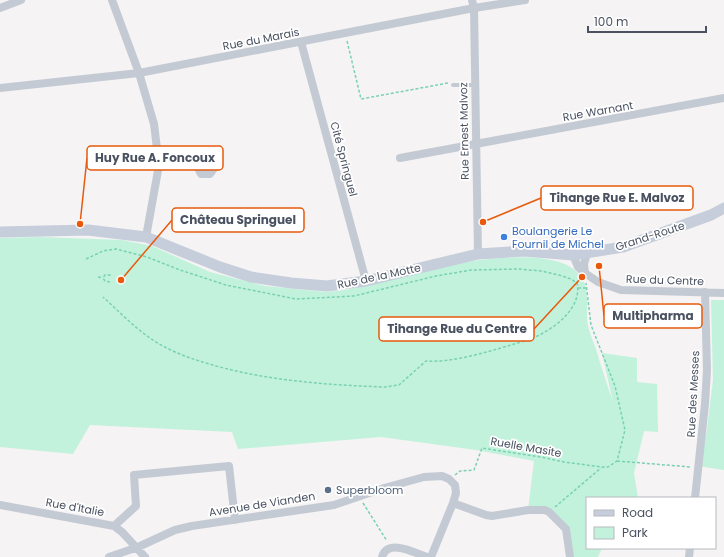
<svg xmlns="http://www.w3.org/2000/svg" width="724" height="557" viewBox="0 0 724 557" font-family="Poppins,sans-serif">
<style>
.green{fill:#c2f2dc}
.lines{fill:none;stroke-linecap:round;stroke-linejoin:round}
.path{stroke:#79d1b3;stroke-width:1.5;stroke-dasharray:3 2;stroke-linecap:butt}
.lane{stroke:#c4cad4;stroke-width:4}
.street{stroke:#c4cad4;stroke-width:8}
.secondary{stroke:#c6cddb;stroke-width:11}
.shop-dot{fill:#3f7fe0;stroke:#fff;stroke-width:1.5}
.service-dot{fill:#5c6f8a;stroke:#fff;stroke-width:1.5}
.labels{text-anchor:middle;stroke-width:3.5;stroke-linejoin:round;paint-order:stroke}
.street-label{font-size:11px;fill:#4a5261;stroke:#fff}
.shop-label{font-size:11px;fill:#366cbe;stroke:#fff;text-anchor:start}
.service-label{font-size:11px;fill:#4e5e75;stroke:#fff;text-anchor:start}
.leader{fill:none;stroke:#e8590c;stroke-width:1.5}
.callout-dot{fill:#e8590c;stroke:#fff;stroke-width:1.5}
.callout{fill:#fff;stroke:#e8590c;stroke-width:1.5}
.callout-label{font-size:12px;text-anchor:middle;font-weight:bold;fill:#4a5261}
</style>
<rect width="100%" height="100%" fill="#f5f3f3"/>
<path class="green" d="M39 237 122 240 152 246 210 272 265 286 326 292 345 290 465 262C495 258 567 248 583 280 590 293 585 311 588 326 590 334 593 341 596 349 601 367 607 384 613 402L602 353 637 358V382L657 384 658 432 644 431 634 473 638 498H587V548H602L598 557H570L566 529 549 512 528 510 534 461 476 450 381 437 238 449 232 432 90 425 73 454 0 447V238Z
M711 300H724V470L698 466 702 436H706L713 380Z"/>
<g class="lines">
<path class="path" d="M347 41 361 99 448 83
M86 259 103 251 116 249 147 257 180 270 226 285 296 299 354 296 436 276 471 270 519 269 541 271 559 275 571 279 577 283C582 305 560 324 543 333 533 339 521 342 511 345 487 352 451 363 426 361L399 385 385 387C328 385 271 381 216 366 199 361 182 356 167 348 142 336 123 315 103 297
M98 277 103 278
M110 282 105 281 103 278 105 275H111
M578 288H586
M617 461 691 467
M455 475 460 471 474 470 482 448 541 457 564 462 602 467H608L617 461 625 430 615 386 591 325 586 283
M363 503 387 541
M555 507 601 468"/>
<path class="lane" d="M453 85H475"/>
<path class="street" d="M112 0 139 73 154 124 159 165 146 237
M472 0 474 8 478 254
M0 8 21 0
M301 42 366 281
M0 88 139 73 474 8 525 0
M400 158 724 98
M159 165 197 166 201 174H210L215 167 210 159 202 158 197 166
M573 255 578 267 585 273 598 282 621 290 724 293
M585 273 584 264 587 253
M695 498 705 404 707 370 705 292
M453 503 486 515 492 516 528 510H545L549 512 566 529 570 557
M0 505 114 526 122 532 145 557
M114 526 136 506 134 475 229 466 235 520
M109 557 138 547 175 530 192 526 334 505 384 488 424 477 442 476 449 479 455 485 456 493 453 503 431 557
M382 557C388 538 415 553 427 557
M689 557 690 548"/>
<path class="secondary" d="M0 232 88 230 146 237 220 267 251 277 291 283 327 286 366 281 478 254 524 251 573 255 623 247 711 215 724 208"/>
</g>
<circle class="shop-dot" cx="504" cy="237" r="4"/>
<circle class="service-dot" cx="328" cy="490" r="4"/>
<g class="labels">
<g class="street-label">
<text transform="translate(261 39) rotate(-11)" y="4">Rue du Marais</text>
<text transform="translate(598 111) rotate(-10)" y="4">Rue Warnant</text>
<text transform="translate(464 131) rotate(-91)" y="4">Rue Ernest Malvoz</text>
<text transform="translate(344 159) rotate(75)" y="4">Cité Springuel</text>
<text transform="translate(650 236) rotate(-18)" y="4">Grand-Route</text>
<text transform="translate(379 276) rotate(-12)" y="4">Rue de la Motte</text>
<text transform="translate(665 280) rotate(2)" y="4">Rue du Centre</text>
<text transform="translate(693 394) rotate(-87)" y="4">Rue des Messes</text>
<text transform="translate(526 447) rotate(10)" y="4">Ruelle Masite</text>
<text transform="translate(262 504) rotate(-9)" y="4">Avenue de Vianden</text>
<text transform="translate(75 507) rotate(10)" y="4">Rue d'Italie</text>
</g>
<g class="shop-label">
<text x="512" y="235">Boulangerie Le<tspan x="512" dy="13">Fournil de Michel</tspan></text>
</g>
<g class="service-label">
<text x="336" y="494">Superbloom</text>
</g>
</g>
<path class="leader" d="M80 224L87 158M483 222L541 198M121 280L172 220M599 266L604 316M582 277L534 329"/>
<g class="callout-dot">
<circle cx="80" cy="224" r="4"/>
<circle cx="483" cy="222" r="4"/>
<circle cx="121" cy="280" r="4"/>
<circle cx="599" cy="266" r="4"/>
<circle cx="582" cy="277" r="4"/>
</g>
<g class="callout">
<rect x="87" y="146" width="136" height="24" rx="4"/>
<rect x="541" y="186" width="152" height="24" rx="4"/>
<rect x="172" y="208" width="132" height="24" rx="4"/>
<rect x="604" y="304" width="98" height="24" rx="4"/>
<rect x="379" y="317" width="155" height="24" rx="4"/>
</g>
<g class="callout-label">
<text x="155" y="162">Huy Rue A. Foncoux</text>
<text x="617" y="202">Tihange Rue E. Malvoz</text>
<text x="238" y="224">Château Springuel</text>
<text x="653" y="320">Multipharma</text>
<text x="457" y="333">Tihange Rue du Centre</text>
</g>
<rect x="586" y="497" width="130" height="52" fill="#ffffff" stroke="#b7bac0"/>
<rect x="594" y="510" width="20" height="6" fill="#c6cddb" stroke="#b7bac0"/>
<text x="622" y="517" font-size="12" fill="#4a5261">Road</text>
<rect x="594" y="527" width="20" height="12" fill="#c2f2dc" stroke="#b7bac0"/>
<text x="622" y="537" font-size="12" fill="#4a5261">Park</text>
<path d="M588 26v6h118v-6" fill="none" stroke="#4a5261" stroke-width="2"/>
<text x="594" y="26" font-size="12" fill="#4a5261" stroke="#ffffff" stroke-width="3" paint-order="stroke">100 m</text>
</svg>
